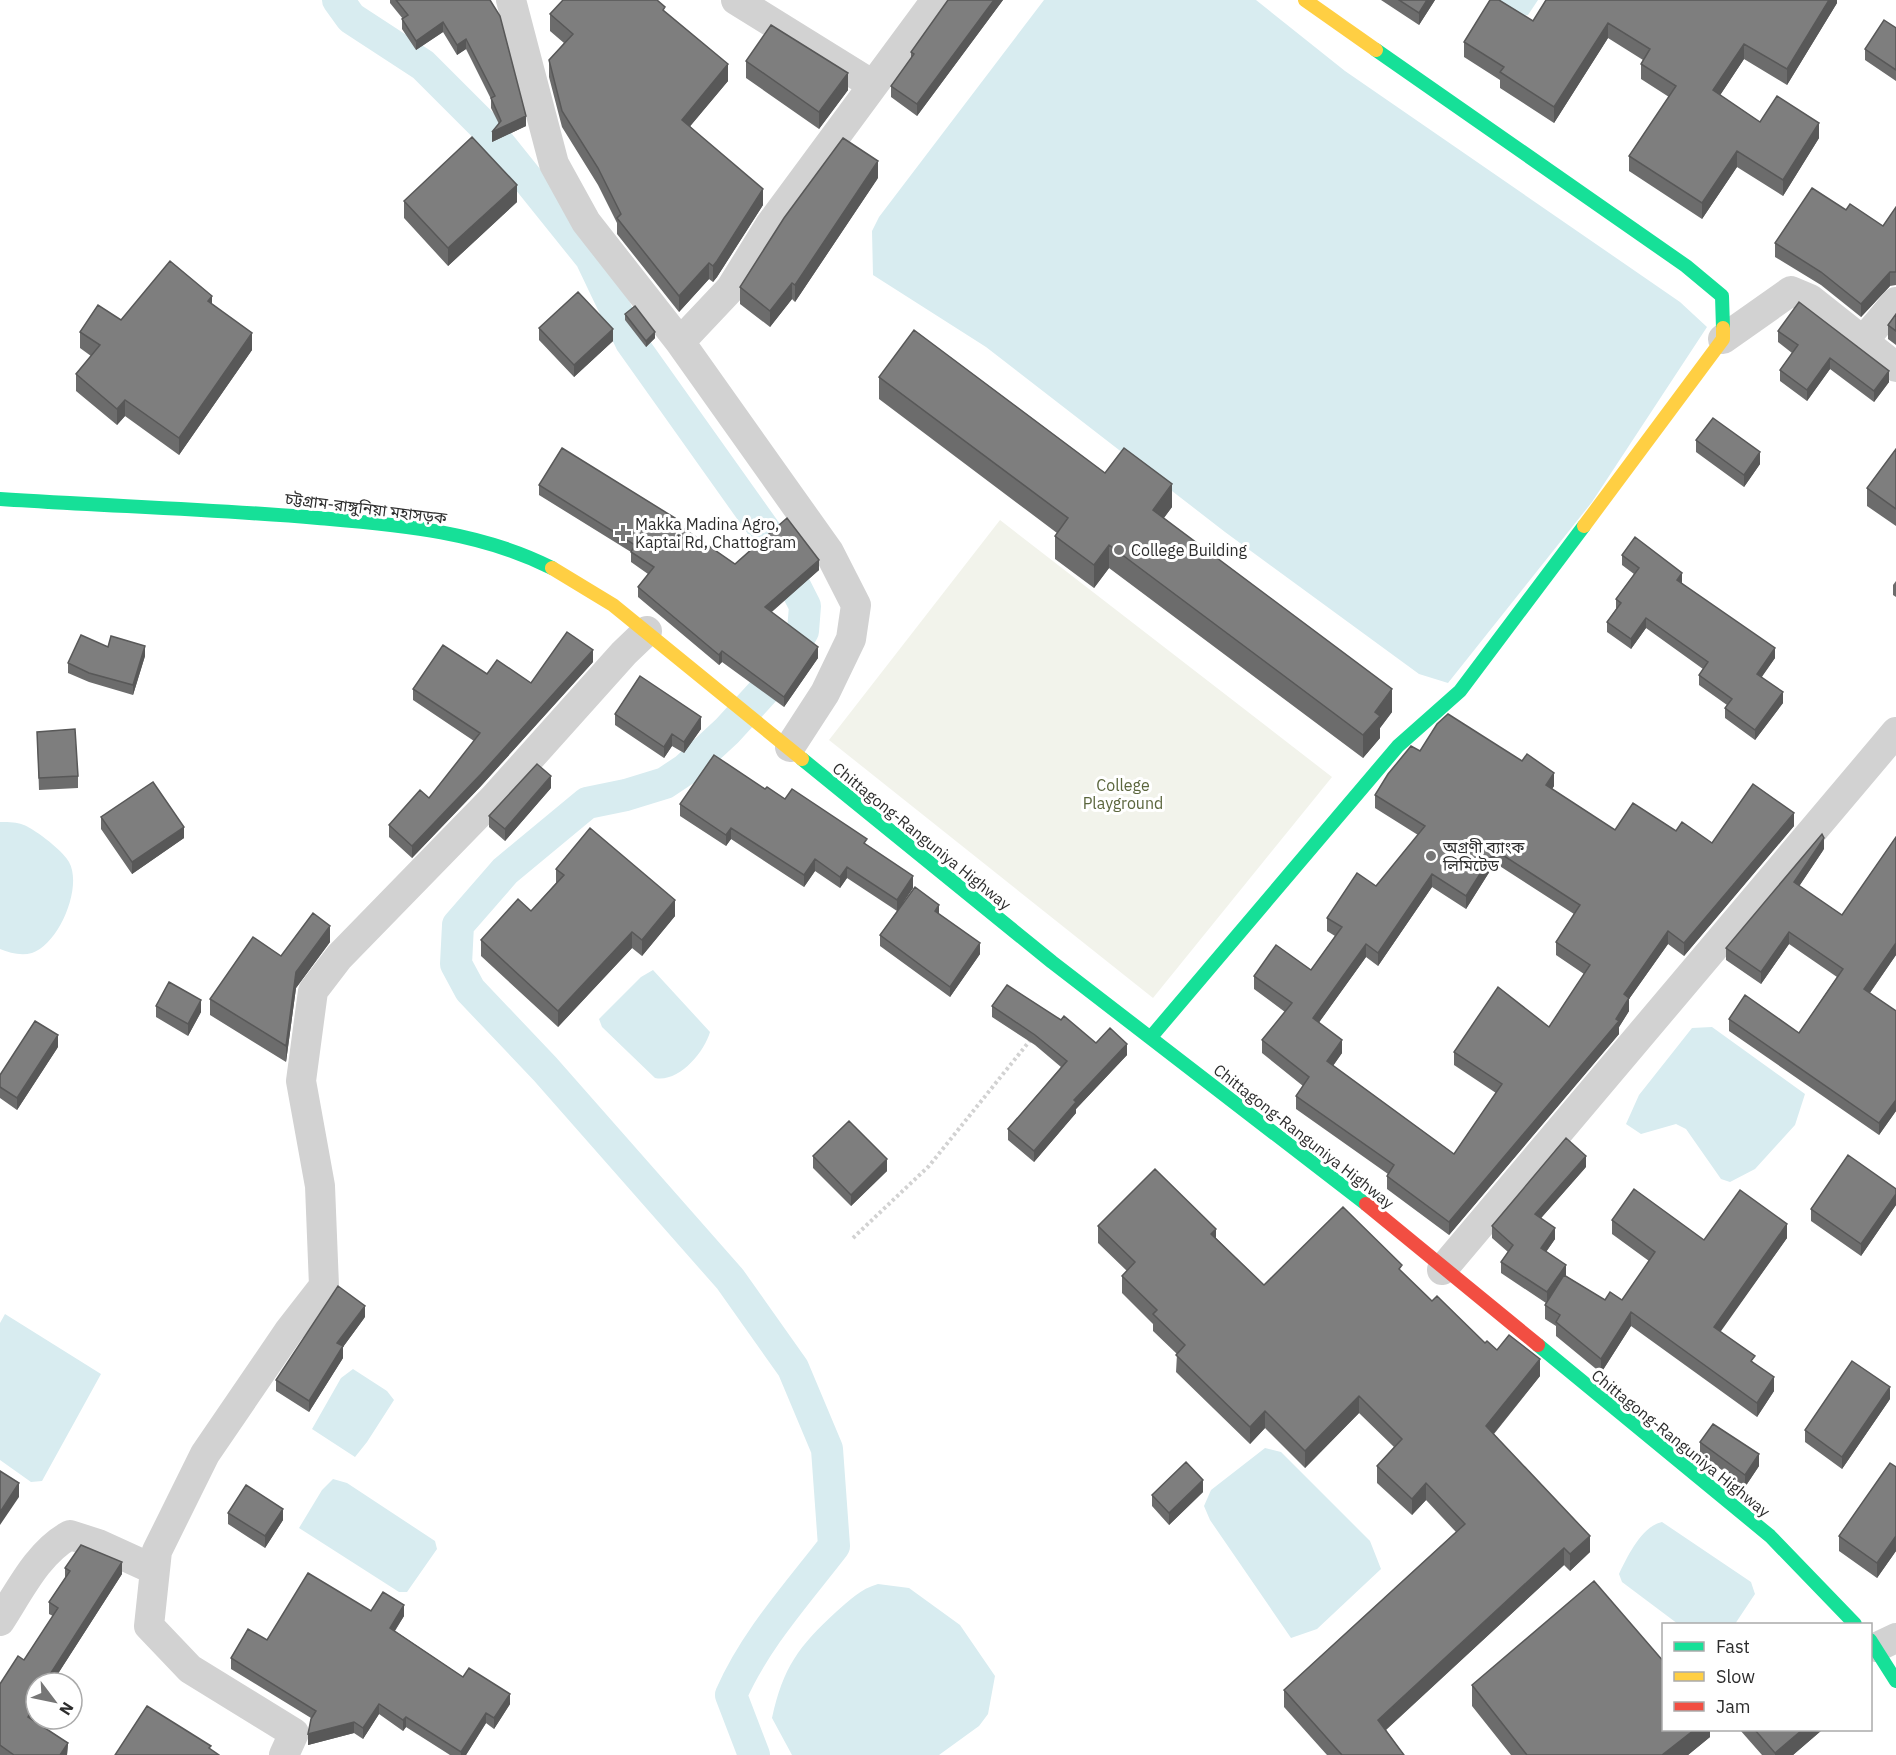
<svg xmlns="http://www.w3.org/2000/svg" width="1896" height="1755" viewBox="0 0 1896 1755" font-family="'IBM Plex Sans','Noto Sans Bengali',sans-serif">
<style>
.green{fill:#f2f3eb}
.water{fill:#d8ecf0}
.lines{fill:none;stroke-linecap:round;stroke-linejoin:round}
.canal{stroke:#d8ecf0;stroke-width:32}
.path{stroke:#d2d2d2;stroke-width:4;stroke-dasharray:3 3;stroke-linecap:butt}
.street{stroke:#d2d2d2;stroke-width:30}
.fast{stroke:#16e098;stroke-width:14}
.slow{stroke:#ffcf43;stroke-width:14}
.jam{stroke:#f24e42;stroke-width:14}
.wall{fill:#6c6c6c;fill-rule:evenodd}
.shaded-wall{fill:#585858}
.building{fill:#7e7e7e;stroke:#585858;stroke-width:1.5;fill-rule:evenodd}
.poi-dot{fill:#767676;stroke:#fff;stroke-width:2}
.labels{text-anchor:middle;stroke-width:6;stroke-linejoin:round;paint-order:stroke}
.street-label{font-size:16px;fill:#2d2d2d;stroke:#fff}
.poi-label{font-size:16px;fill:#2d2d2d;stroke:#fff;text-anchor:start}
.park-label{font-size:16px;fill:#5b663d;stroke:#fff}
</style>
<rect width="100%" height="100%" fill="#fff"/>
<path class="green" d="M1000 520 1332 777 1153 998 829 740Z"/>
<path class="water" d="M1044 0H1256L1345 71 1680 302 1707 327 1592 502 1448 683 1419 674 1225 532 986 347 873 275 872 231 879 217Z
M1489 0H1538L1528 15 1515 18Z
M0 822C21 822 25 824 42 836 51 843 63 852 69 862 83 887 59 944 32 953 21 956 10 953 0 949Z
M653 970 710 1032C704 1053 678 1083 655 1078L602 1027 599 1019 641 977Z
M1712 1027 1805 1094 1795 1125 1755 1169 1730 1182 1721 1179 1686 1129 1676 1124 1641 1134 1626 1124 1639 1095 1692 1028Z
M5 1314 101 1374 42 1481 31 1482 0 1460V1323Z
M353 1369 387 1391 394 1400 367 1442 355 1457 312 1429 341 1378Z
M1265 1448 1281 1452 1370 1541 1381 1569 1317 1629 1291 1638 1210 1520 1204 1506 1211 1490Z
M333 1479 347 1483 435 1541 437 1549 407 1592H399L299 1528 322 1490Z
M1662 1522 1751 1582 1755 1594 1735 1624H1678L1622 1582 1619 1574C1627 1557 1642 1526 1662 1522Z
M878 1584 909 1588 960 1625 995 1676 988 1714 979 1726 939 1755H792L772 1718C783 1667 799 1646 836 1612 850 1600 860 1589 878 1584Z"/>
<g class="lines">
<path class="canal" d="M338 0 351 18 423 65 489 131 591 258 631 342 771 539 805 606 803 631 784 665 770 684 727 731 686 769 665 783 626 795 587 803 505 871 458 925 456 964 470 990 545 1069 730 1279 793 1368 827 1449 834 1546C797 1594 755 1640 731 1695L754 1755"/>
<path class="path" d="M853 1238 929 1166 1032 1038"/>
<path class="street" d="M511 0 554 164 586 222 680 342 829 552 856 605 851 639 825 693 790 747
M736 0 873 85
M1723 339 1791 291 1810 299 1896 367
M1864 340 1896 302
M680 342 731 288 770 225 936 0
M1442 1270 1896 732
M0 1621C19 1592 38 1552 70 1535L98 1544 155 1570
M1877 1647 1896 1638
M284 1755 294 1733 190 1669 149 1626 157 1551 205 1454 289 1331 324 1286 320 1186 301 1081 313 991 339 957 494 798 624 653 647 631"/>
<path class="fast" d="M1376 50 1686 266 1722 296 1723 328
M0 499C106 506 212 509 318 518 399 525 479 531 552 568
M802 759 1052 962 1366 1204
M1151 1037 1398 746 1460 691 1584 526
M1538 1345 1770 1536 1855 1624
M1870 1640 1896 1681"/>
<path class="slow" d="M1305 0 1376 50
M1584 526 1723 339V328
M552 568 613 605 802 759"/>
<path class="jam" d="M1366 1204 1538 1345"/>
</g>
<path class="wall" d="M390 0H490L526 126 492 142 499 124 491 108V99L466 49 457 55 443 32 416 50 402 29V19H403L390 3Z
M962 0H1003L917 116 891 97V86L911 58V52Z
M1381 0H1435L1419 25Z
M1837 0V3L1787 85 1744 59 1720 95 1760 122 1819 138 1783 196 1737 167 1702 219 1629 171V156L1669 97 1641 79V64L1643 60 1608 38 1554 123 1500 88V80L1464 57V42L1533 21Z
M665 12 728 81 690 126 763 205 717 277 713 282 709 279 679 312 617 234V223L598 185 562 127 549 77V60L564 43 550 31V14Z
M1896 28V81L1865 60V49Z
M746 61 848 90 819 129 746 78Z
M878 178 795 302 792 299 770 327 740 304V287Z
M404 201 517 202 448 266 404 218Z
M1896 207V285L1890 286 1861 317 1821 285 1775 257V243L1846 210 1883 226Z
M212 304 252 350 179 455 125 416 117 425 76 391V374L91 356 80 348V332L121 320Z
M625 314 655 338 646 347 625 320Z
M1896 314V345L1888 339V325Z
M539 328 613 341 574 377 539 340Z
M1778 331 1889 382 1874 402 1830 369 1807 401 1780 381V370L1792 353 1778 342Z
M879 377 1105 473 1172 507 1164 518 1392 712 1380 728V738L1363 758 1109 568 1094 588 1055 559V536L1057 533 879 399Z
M1696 440 1760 464 1744 487 1696 452Z
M1896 449V526L1867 506V488Z
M539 485 675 523 735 564 819 570 771 612 818 658 784 707 722 662 719 665 638 597V587L648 574 631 562V552L539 495Z
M1622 555 1682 583 1775 658 1761 677 1783 703 1755 740 1725 718V708L1727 705 1699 685V675L1703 669 1646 628 1631 649 1607 632V622L1616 609V599L1634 574 1622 565Z
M1896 581V597L1893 595V585Z
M108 647 145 656 133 695 89 682 68 673V663Z
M593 662 481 786 412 858 389 837V825L429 798 474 741 413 700V689L487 674 531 683Z
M615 714 701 729 684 753 672 746 664 758 615 725Z
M37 732 78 776V788L39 790Z
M1420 751 1554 786 1552 789 1615 830 1676 831 1712 843 1794 826 1684 956 1668 944 1629 999V1011L1619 1027V1034L1449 1235 1387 1189V1176L1388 1174 1296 1109V1096L1303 1086 1262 1053V1040L1285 1012 1254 989V976L1311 970 1335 936 1327 931V918L1376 886 1418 835 1375 808V795ZM1495 863 1574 914 1556 942V955L1584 974 1549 1027 1454 1052V1065L1496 1093 1454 1154 1333 1066 1342 1053 1319 1022 1366 957 1378 966 1432 887 1466 909Z
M551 788 505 841 489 827V816Z
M785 799 867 845 913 888 903 902 939 914 980 954 950 997 880 946V935L897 911 847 878 840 888 815 871 804 887 731 839 726 846 680 816V804Z
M101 817 184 838 132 874 101 829Z
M1896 837V955L1870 993 1896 1011V1111L1879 1135 1729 1031V1019L1799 1033 1837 977 1789 944 1761 984 1726 960V948L1824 849 1799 886 1842 915Z
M556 869 675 916 642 956 632 948 558 1027 481 956V940L531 911 556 883Z
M330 942 296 988 286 1062 210 1015V999L281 956Z
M156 1006 201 1012 188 1036 156 1017Z
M992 1006 1061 1020 1096 1043 1127 1055 1076 1109V1113L1034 1162 1008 1140V1129L1061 1067 1035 1045 992 1017Z
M58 1047 17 1110 0 1098V1075Z
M813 1156 887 1171 851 1206 813 1168Z
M1586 1167 1541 1218 1555 1239 1546 1252 1566 1276 1605 1300H1622L1649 1261 1612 1234V1220L1704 1240 1787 1238 1720 1331 1755 1364 1774 1391 1757 1417 1631 1326 1601 1373 1556 1336V1326L1545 1319V1305L1546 1303 1501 1273V1262L1508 1252 1492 1238V1226Z
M1896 1189V1205L1861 1256 1811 1221V1209Z
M1098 1226 1216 1238 1264 1285 1402 1272 1432 1301 1485 1343 1540 1376 1494 1434 1590 1552 1570 1571 1564 1565 1386 1730 1404 1755H1327L1284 1707V1690L1456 1532 1426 1500 1412 1515 1377 1483V1466L1394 1447 1359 1413 1305 1468 1265 1428 1250 1444 1176 1372 1177 1354 1153 1331V1324L1122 1293V1276L1127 1271 1098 1243Z
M365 1317 343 1347V1358L309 1412 276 1391V1380Z
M1890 1399 1842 1469 1805 1442V1430Z
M1700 1442 1759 1466 1745 1487 1700 1454Z
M1896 1467V1551L1877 1578 1839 1551V1536Z
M1203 1492 1169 1525 1152 1506V1495Z
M228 1513 283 1520 265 1548 228 1524Z
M65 1568 122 1574 52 1683 33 1720 68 1743 67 1755H0V1684L24 1660 53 1616 49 1614V1602L65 1578Z
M371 1611 404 1616 395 1631 463 1677 510 1704 494 1729 486 1723 466 1755H450L406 1727 403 1731 379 1714 363 1739 354 1733 308 1745 311 1718 231 1669V1658L267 1640Z
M1472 1685 1710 1730V1737L1688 1755H1511L1472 1706Z
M1740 1730H1822L1793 1755H1762Z"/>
<path class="shaded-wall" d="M994 0H1003L917 116V104Z
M1427 0H1435L1419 25V13Z
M1829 0H1837V3L1787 85V69Z
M443 22V32L416 50V41Z
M1608 23V38L1554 123V107Z
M466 39V49L457 55V45Z
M1744 44V59L1713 106V90Z
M728 64V81L682 136V120Z
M848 73V90L819 129V112Z
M526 116V126L492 142V132Z
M1819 123V138L1783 196V180Z
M1737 151V167L1702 219V203Z
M878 161V178L795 302V285Z
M517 185V202L448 266V248Z
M763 189V205L717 277 713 282V266Z
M709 263V279L679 312V296Z
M1890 272V286L1861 317V304Z
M792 283V299L770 327V311Z
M212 296V312L208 301Z
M613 329V341L574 377V365Z
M655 332V338L646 347V341Z
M252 333V350L179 455V438Z
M1830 358V369L1807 401V390Z
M1889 371V382L1874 402V391Z
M125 400V416L117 425V409Z
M1760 452V464L1744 487V475Z
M1172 484V507L1153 532V510Z
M1109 545V568L1094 588V565Z
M819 560V570L765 618V607Z
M1682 573V583L1677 591V580Z
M1646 618V628L1631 649V639Z
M145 646V656L133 695V685Z
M818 647V658L784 707V697Z
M1775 648V658L1757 684V674Z
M593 650V662L481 786 412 858V846Z
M722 651V662L719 665V655Z
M1392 689V712L1380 728V738L1363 758V735L1375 712Z
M1783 692V703L1755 740V730Z
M701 717V729L684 753V742Z
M672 734V746L664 758V747Z
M1554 773V786L1546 798V785Z
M551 776V788L505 841V829Z
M1794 813V826L1684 956V943Z
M184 827V838L132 874V862Z
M731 828V839L726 846V835Z
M1824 838V849L1794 894V882Z
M1495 850V863L1466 909V896Z
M815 859V871L804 887V875Z
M847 867V878L840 888V877Z
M1432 874V887L1378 966V953Z
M913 876V888L897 912V900Z
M675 900V916L642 956V940Z
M939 905V916L935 911Z
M330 926V942L296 988 286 1062V1046L296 972Z
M1668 931V944L1629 999V1011L1619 1027V1034L1449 1235V1222L1616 1019 1624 994Z
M632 932V948L558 1027V1011Z
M1789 932V944L1761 984V972Z
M980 943V954L950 997V987Z
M1896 943V955L1864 1001V989Z
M1366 944V957L1313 1031V1018Z
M201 1000V1012L188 1036V1024Z
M58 1035V1047L17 1110V1098Z
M1342 1040V1053L1327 1074V1061Z
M1127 1044V1055L1076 1109V1113L1034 1162V1151L1074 1100Z
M1896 1100V1111L1879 1135V1123Z
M1586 1156V1167L1535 1225V1214Z
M887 1159V1171L851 1206V1195Z
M1896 1194V1205L1861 1256V1244Z
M1787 1224V1238L1714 1341V1327Z
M1555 1228V1239L1541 1259V1248Z
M1216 1229V1246L1211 1234Z
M1566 1265V1276L1547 1304V1292Z
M365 1306V1317L343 1347V1358L309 1412V1401L337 1343Z
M1631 1312V1326L1601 1373V1359Z
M1540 1359V1376L1486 1443V1426Z
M1774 1377V1391L1757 1417V1403Z
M1890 1387V1399L1842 1469V1457Z
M1359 1396V1413L1305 1468V1451Z
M1265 1411V1428L1250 1444V1427Z
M1759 1454V1466L1745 1487V1475Z
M1203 1480V1492L1169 1525V1513Z
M19 1483V1497L0 1525V1512Z
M1426 1483V1500L1412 1515V1499Z
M283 1509V1520L265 1548V1536Z
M1590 1536V1552L1570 1571V1554Z
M1896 1536V1551L1877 1578V1563Z
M1564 1548V1565L1378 1737V1720Z
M122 1562V1574L52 1683H49V1676Z
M404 1605V1616L390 1638V1628Z
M510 1694V1704L494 1729V1718Z
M36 1704V1716L28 1728V1717Z
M379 1704V1714L363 1739V1728Z
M486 1713V1723L466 1755H461V1752Z
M406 1717V1727L403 1731V1720Z
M354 1722V1733L308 1745V1734Z
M1694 1730H1710V1737L1688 1755H1662Z
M1802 1730H1822L1793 1755H1775V1753Z
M68 1743 67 1755H60Z"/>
<path class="building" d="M396 0H490L500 16 526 116 492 132 501 121 491 98 495 96 466 39 457 45 443 22 416 41 402 19 408 15Z
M563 0H657L665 7 663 10 728 64 682 120 763 189 717 261 713 266 709 263 679 296 617 218 621 214 598 168 562 111 549 60 573 34 550 14Z
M948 0H994L917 104 891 86 914 54 911 52Z
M1399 0H1427L1419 13Z
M1490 0H1499L1533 21 1546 0H1829L1787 69 1744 44 1713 90 1760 122 1777 96 1819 123 1783 180 1737 151 1702 203 1629 156 1676 86 1641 64 1650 49 1608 23 1554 107 1500 72 1504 67 1464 42Z
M1884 20 1896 28V70L1865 49Z
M771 25 848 73 819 112 746 61Z
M472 137 517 185 448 248 404 201Z
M843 138 878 161 795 285 792 283 770 311 740 287 784 218Z
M1812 188 1846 210 1850 204 1883 226 1896 207V272H1890L1861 304 1821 272 1775 243Z
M170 261 212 296 208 301 252 333 179 438 125 400 117 409 76 374 100 345 80 332 98 305 121 320Z
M578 292 613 329 574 365 539 328Z
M1799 302 1889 371 1874 391 1830 358 1807 390 1780 370 1798 345 1778 331Z
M635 306 655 332 646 341 625 314Z
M1896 314V331L1888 325Z
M914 330 1105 473 1124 448 1172 484 1153 510 1392 689 1375 712 1380 716 1363 735 1109 545 1094 565 1055 536 1068 518 879 377Z
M1713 418 1760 452 1744 475 1696 440Z
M562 448 675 518 673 521 735 564 787 518 819 560 765 607 818 647 784 697 722 651 719 655 638 587 654 567 631 552 635 545 539 485Z
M1896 449V509L1867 488Z
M1635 537 1682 573 1677 580 1775 648 1757 674 1783 692 1755 730 1725 708 1732 699 1699 675 1708 662 1646 618 1631 639 1607 622 1621 603 1616 599 1639 568 1622 555Z
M567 632 593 650 481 774 412 846 389 825 420 790 429 798 480 733 413 689 443 645 487 674 497 660 531 683Z
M81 635 108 647 111 636 145 646 133 685 89 673 68 663Z
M640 676 701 717 684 742 672 734 664 747 615 714Z
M1448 714 1522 761 1527 754 1554 773 1546 785 1615 830 1633 803 1676 831 1682 822 1712 843 1753 784 1794 813 1684 943 1668 931 1624 994 1629 998 1616 1019 1619 1021 1449 1222 1387 1176 1394 1165 1296 1096 1309 1077 1262 1040 1292 1003 1254 976 1276 945 1311 970 1342 927 1327 918 1357 873 1376 886 1425 826 1375 795 1388 774 1411 746 1420 751 1437 724ZM1495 850 1580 905 1556 942 1590 965 1549 1027 1498 987 1454 1052 1502 1084 1454 1154 1327 1061 1342 1040 1313 1018 1366 944 1378 953 1432 874 1466 896Z
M75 729 78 776 39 778 37 732Z
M714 755 765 789 767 787 785 799 792 789 867 839 864 843 913 876 897 900 847 867 840 877 815 859 804 875 731 828 726 835 680 804Z
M537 764 551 776 505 829 489 816Z
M153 782 184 827 132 862 101 817Z
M590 828 675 900 642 940 632 932 558 1011 481 940 518 899 531 911 564 875 556 869Z
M1822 834 1824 838 1794 882 1842 915 1896 837V943L1864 989 1896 1011V1100L1879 1123 1729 1019 1745 995 1799 1033 1843 969 1789 932 1761 972 1726 948Z
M915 887 939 905 935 911 980 943 950 987 880 935Z
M313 913 330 926 296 972 286 1046 210 999 253 937 281 956Z
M169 982 201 1000 188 1024 156 1006Z
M1007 985 1061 1020 1064 1016 1096 1043 1110 1028 1127 1044 1074 1100 1076 1102 1034 1151 1008 1129 1067 1061 1035 1035 992 1006Z
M35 1021 58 1035 17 1098 0 1087V1075Z
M849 1121 887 1159 851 1195 813 1156Z
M1566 1138 1586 1156 1535 1214 1555 1228 1541 1248 1566 1265 1547 1292 1501 1262 1513 1245 1492 1226Z
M1848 1155 1896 1189V1194L1861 1244 1811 1209Z
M1155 1169 1216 1229 1211 1234 1264 1285 1343 1207 1402 1265 1399 1269 1432 1301 1437 1296 1485 1343 1487 1341 1497 1350 1509 1335 1540 1359 1486 1426 1590 1536 1570 1554 1564 1548 1378 1720 1404 1755H1342L1284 1690 1465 1524 1426 1483 1412 1499 1377 1466 1402 1439 1359 1396 1305 1451 1265 1411 1250 1427 1176 1355 1185 1345 1153 1314 1157 1310 1122 1276 1135 1262 1098 1226Z
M1634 1189 1704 1240 1740 1190 1787 1224 1714 1327 1755 1356 1751 1361 1774 1377 1757 1403 1631 1312 1601 1359 1556 1322 1560 1315 1545 1305 1564 1275 1605 1300 1610 1292 1622 1300 1655 1252 1612 1220Z
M338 1286 365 1306 337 1343 343 1346 309 1401 276 1380Z
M1852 1361 1890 1387 1842 1457 1805 1430Z
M1713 1424 1759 1454 1745 1475 1700 1442Z
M1186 1462 1203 1480 1169 1513 1152 1495Z
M1890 1463 1896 1467V1536L1877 1563 1839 1536Z
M0 1471 19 1483 0 1512Z
M246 1485 283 1509 265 1536 228 1513Z
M81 1545 122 1562 49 1676 52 1679 50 1683H36V1704L28 1717 68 1743 60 1755H14L0 1745V1684L18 1656 24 1660 58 1608 49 1602 70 1571 65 1568Z
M308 1573 371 1611 383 1592 404 1605 390 1628 463 1677 469 1668 510 1694 494 1718 486 1713 461 1752 406 1717 403 1720 379 1704 363 1728 354 1722 308 1734 311 1719 316 1711 231 1658 248 1629 267 1640Z
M1594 1581 1664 1662V1730H1694L1662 1755H1527L1472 1685Z
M147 1706 211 1746 209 1748 219 1755H115Z
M1755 1730H1802L1775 1753Z"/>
<g class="poi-dot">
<path d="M620 524h6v6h6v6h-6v6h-6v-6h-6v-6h6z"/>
<circle cx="1119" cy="550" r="6"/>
<circle cx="1431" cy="856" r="6"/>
</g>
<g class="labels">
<g class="street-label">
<text transform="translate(366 508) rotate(7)" y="6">চট্টগ্রাম-রাঙ্গুনিয়া মহাসড়ক</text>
<text transform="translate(922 836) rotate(39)" y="6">Chittagong-Ranguniya Highway</text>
<text transform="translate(1304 1136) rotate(38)" y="6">Chittagong-Ranguniya Highway</text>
<text transform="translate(1681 1443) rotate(39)" y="6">Chittagong-Ranguniya Highway</text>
</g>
<g class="poi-label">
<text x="635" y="530">Makka Madina Agro,<tspan x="635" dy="18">Kaptai Rd, Chattogram</tspan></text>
<text x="1131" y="556">College Building</text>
<text x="1443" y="853">অগ্রণী ব্যাংক<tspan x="1443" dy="18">লিমিটেড</tspan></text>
</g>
<g class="park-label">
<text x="1123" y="791">College<tspan x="1123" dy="18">Playground</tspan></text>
</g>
</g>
<rect x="1662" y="1623" width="210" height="108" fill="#ffffff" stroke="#ababab" stroke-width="1.5"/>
<rect x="1674" y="1642" width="30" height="9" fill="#16e098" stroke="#ababab" stroke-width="1.5"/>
<text x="1716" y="1653" font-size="18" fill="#2d2d2d">Fast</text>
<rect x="1674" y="1672" width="30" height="9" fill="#ffcf43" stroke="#ababab" stroke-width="1.5"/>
<text x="1716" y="1683" font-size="18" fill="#2d2d2d">Slow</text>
<rect x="1674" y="1702" width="30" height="9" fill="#f24e42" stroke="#ababab" stroke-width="1.5"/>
<text x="1716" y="1713" font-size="18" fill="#2d2d2d">Jam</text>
<g transform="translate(54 1701) rotate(122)"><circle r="28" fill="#ffffff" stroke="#ababab" stroke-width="1.5"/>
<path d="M0-4.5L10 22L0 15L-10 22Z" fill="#767676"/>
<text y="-9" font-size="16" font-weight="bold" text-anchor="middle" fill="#2d2d2d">N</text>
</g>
</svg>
